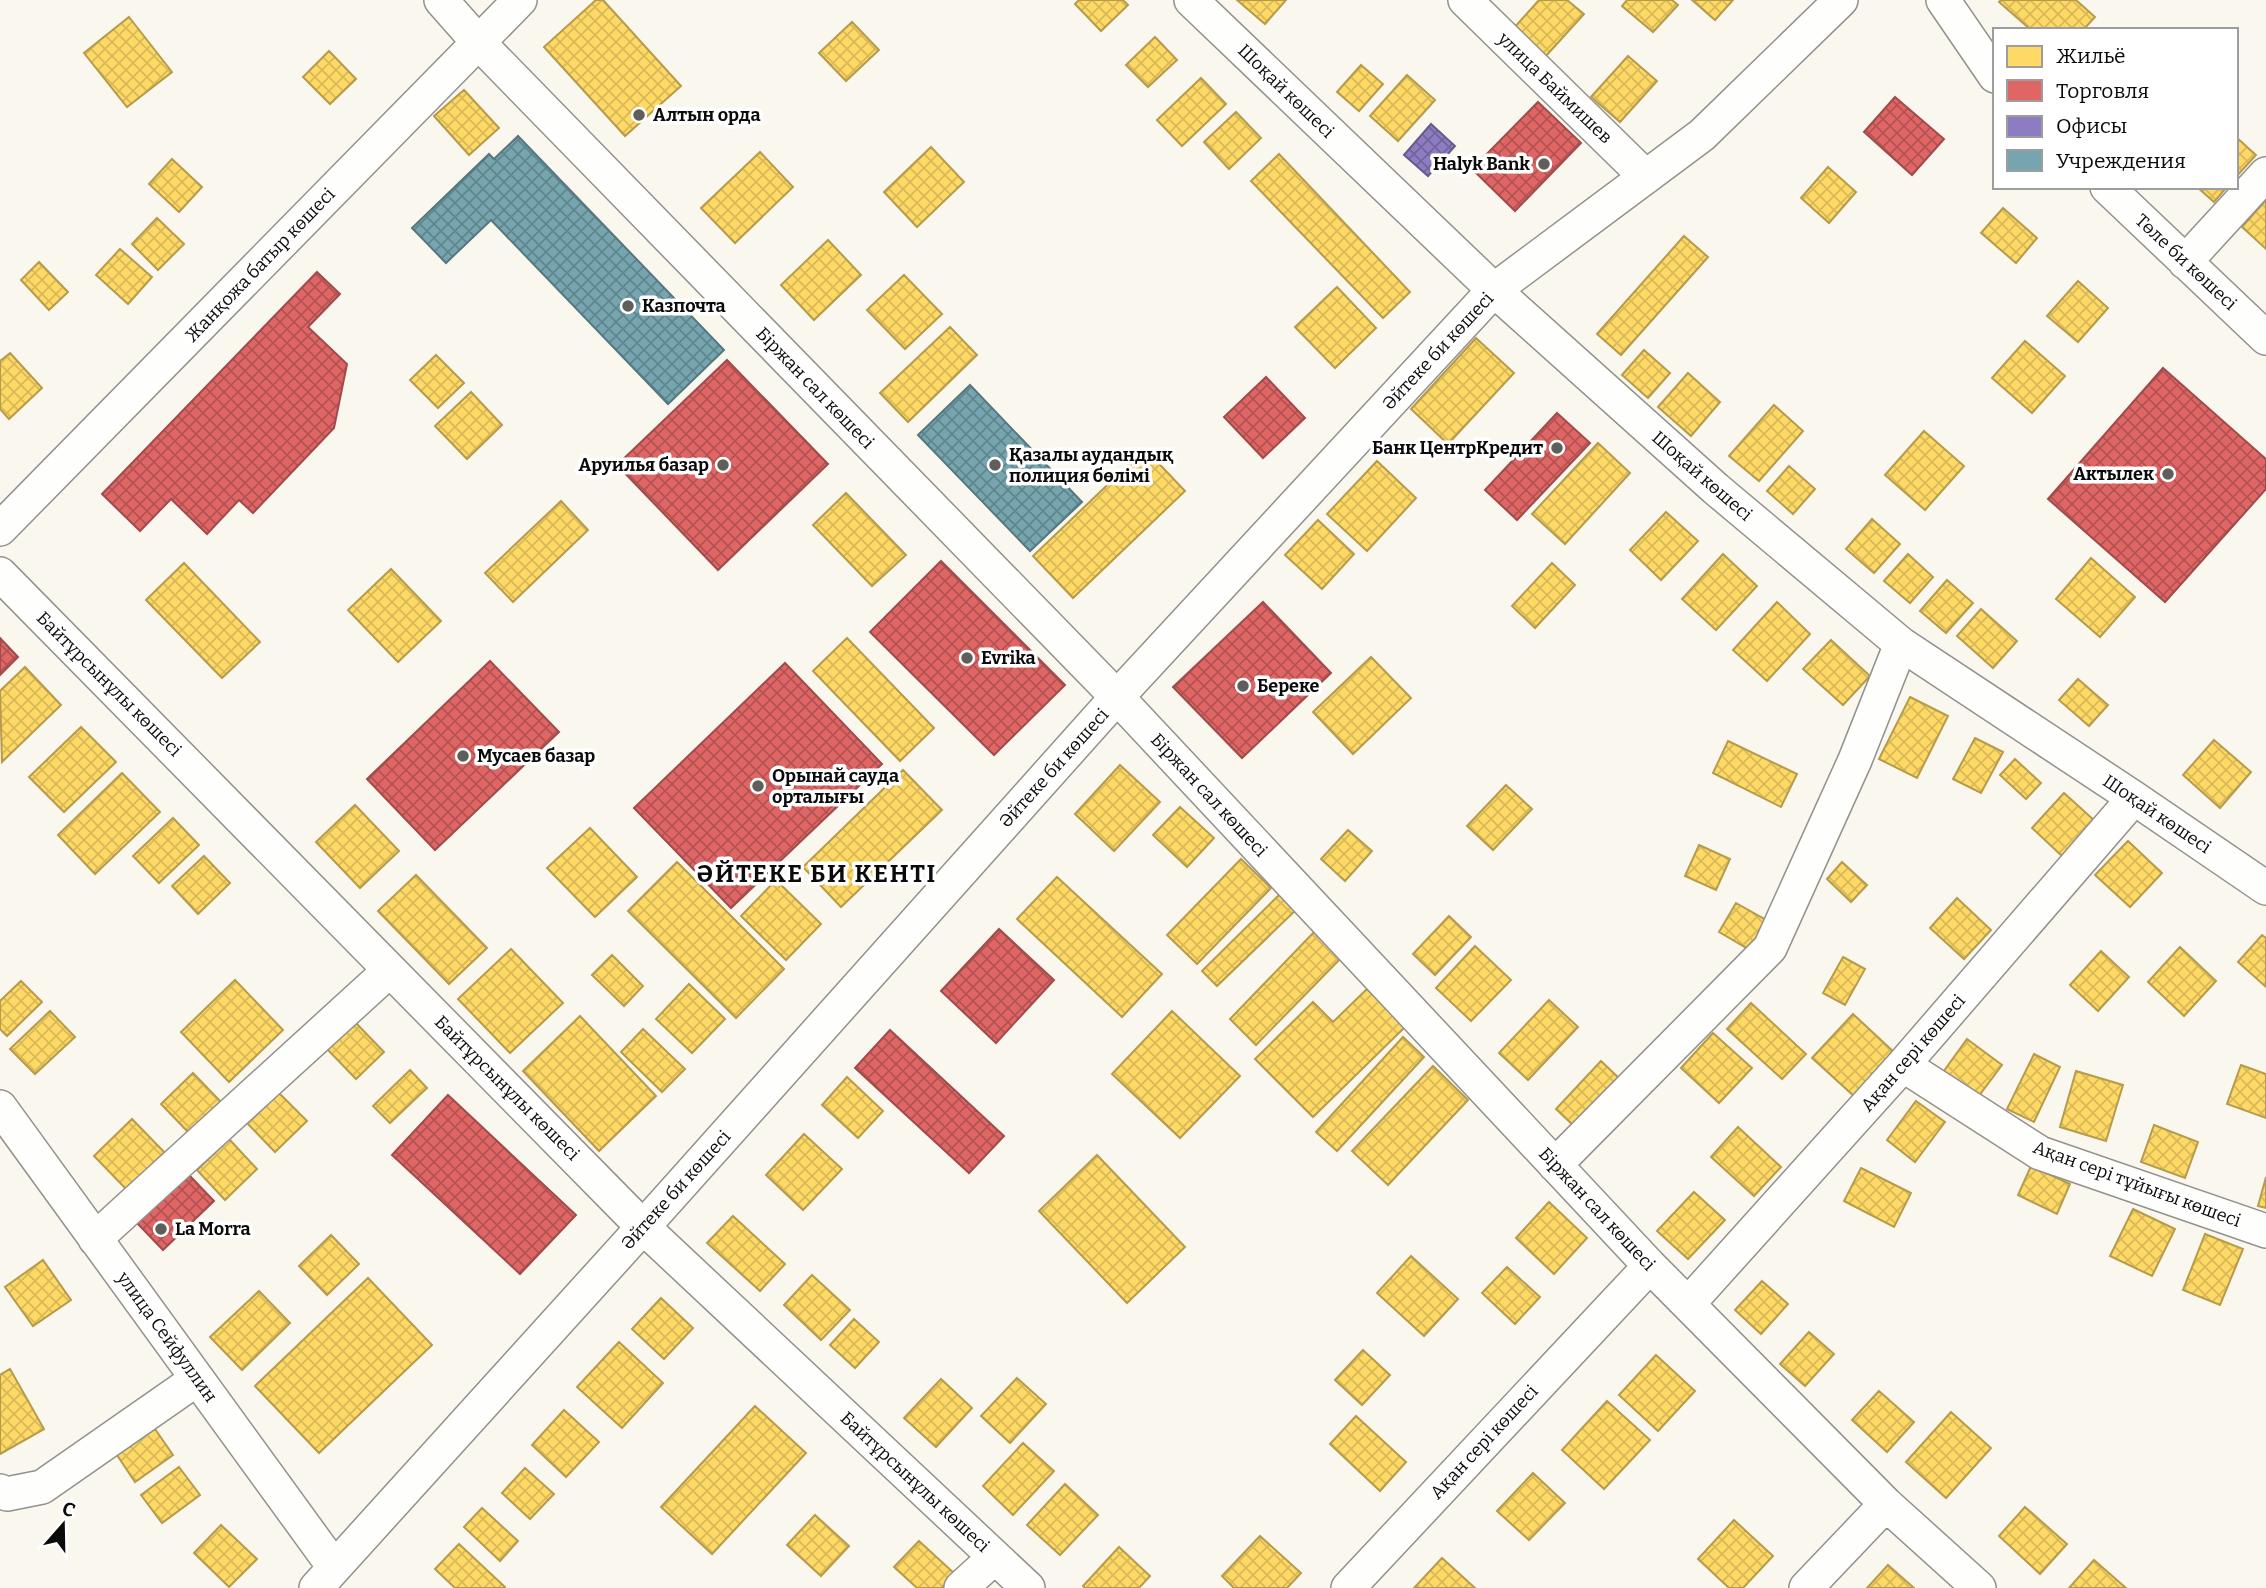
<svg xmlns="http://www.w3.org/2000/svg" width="2266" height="1588" viewBox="0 0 2266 1588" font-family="Bitter,serif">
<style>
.homes{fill:url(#homes-cross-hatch);stroke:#b69b4b;stroke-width:2}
.shops{fill:url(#shops-cross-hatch);stroke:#a04b4b;stroke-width:2}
.offices{fill:url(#offices-cross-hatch);stroke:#675a8c;stroke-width:2}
.public{fill:url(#public-cross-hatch);stroke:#56777e;stroke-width:2}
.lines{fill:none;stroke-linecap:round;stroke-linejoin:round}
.minor-casing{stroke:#93918d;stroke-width:36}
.minor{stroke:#fefefc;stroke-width:33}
.poi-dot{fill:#5f5e5a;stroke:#fff;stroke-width:2.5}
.labels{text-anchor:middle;stroke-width:7;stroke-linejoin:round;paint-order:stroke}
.street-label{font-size:18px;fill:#0b0b0b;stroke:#fff}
.poi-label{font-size:18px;font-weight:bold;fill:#0b0b0b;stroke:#fff;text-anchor:start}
.district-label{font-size:24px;font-weight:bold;letter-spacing:2px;fill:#0b0b0b;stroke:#fff}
</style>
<defs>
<pattern id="homes-cross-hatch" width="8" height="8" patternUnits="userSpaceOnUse" patternTransform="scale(1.75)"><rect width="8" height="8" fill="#ffd966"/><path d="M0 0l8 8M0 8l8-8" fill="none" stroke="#d9b957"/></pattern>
<pattern id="shops-cross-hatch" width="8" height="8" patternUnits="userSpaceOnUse" patternTransform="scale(1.75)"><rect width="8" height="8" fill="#e06666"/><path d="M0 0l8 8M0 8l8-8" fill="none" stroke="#b45252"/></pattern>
<pattern id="offices-cross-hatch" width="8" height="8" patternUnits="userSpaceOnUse" patternTransform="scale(1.75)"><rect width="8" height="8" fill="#8e7cc3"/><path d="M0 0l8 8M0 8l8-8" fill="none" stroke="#72649d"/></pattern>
<pattern id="public-cross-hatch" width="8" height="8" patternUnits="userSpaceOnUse" patternTransform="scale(1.75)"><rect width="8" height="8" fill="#76a5af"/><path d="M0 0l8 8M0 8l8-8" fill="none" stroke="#5f858d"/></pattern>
</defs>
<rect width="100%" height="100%" fill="#faf7ee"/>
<path class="homes" d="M596 0H603L681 86 625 136 544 47Z
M1079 0H1123L1128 5 1101 31 1075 4Z
M1237 0H1286L1265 24Z
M1539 0H1567L1584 14 1545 57 1513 29Z
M1627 0H1672L1678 5 1653 32 1622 6Z
M1692 0H1733L1715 20Z
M2001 0H2076L2095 17 2083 30H2031L1999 2Z
M129 17 172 72 127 107 84 53Z
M852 22 879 50 846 81 819 53Z
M1155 37 1177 60 1148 87 1126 65Z
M329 51 356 79 330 104 303 77Z
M1628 56 1657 81 1620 122 1591 97Z
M1361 65 1383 84 1359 111 1337 92Z
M1407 75 1435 100 1398 141 1370 116Z
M1201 78 1226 104 1182 146 1157 120Z
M464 90 499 128 469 155 434 116Z
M1236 112 1261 138 1229 169 1204 142Z
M2236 137 2256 155 2236 177Z
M931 147 964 182 917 227 884 192Z
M760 152 793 187 735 243 701 208Z
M1279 154 1410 292 1383 318 1251 181Z
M172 159 202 187 179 212 149 184Z
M1828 167 1856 192 1829 223 1801 198Z
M2197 187H2227L2214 202Z
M2266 200V249L2242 227Z
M2003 208 2037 238 2016 263 1981 233Z
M157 218 184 244 158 270 132 244Z
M1684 236 1708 257 1621 355 1597 334Z
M828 240 861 275 814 320 781 285Z
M120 249 152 277 128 304 96 275Z
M39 262 68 292 49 310 21 280Z
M904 275 942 314 905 349 867 310Z
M2078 281 2108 308 2078 342 2047 316Z
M1337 287 1376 328 1335 368 1295 327Z
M950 327 977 355 908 422 880 393Z
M1476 338 1514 373 1448 444 1411 409Z
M2025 341 2065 376 2032 413 1992 378Z
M1644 350 1670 373 1648 398 1622 375Z
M10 353 42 388 9 419 0 409V361Z
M436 355 464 383 438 408 410 380Z
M1688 373 1720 402 1691 436 1658 407Z
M471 392 502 425 467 459 435 426Z
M1774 405 1803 431 1759 481 1729 456Z
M1924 431 1964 466 1925 510 1885 475Z
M1598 443 1630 473 1565 544 1532 514Z
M1145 449 1185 491 1073 598 1033 556Z
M1377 461 1416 498 1367 551 1327 514Z
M1789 466 1815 489 1793 514 1767 491Z
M846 493 906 555 872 586 813 525Z
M561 501 588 530 513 602 485 573Z
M1666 512 1698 541 1661 580 1630 550Z
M1872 519 1900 544 1874 573 1846 549Z
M1318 520 1354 554 1322 589 1285 555Z
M1723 554 1757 586 1716 630 1682 599Z
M1908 554 1933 577 1910 603 1884 581Z
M2091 558 2135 597 2100 637 2056 599Z
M184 563 260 642 222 678 146 600Z
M1552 563 1575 585 1535 628 1512 606Z
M391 569 441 621 398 662 348 610Z
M1947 580 1973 603 1946 633 1920 611Z
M1777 602 1810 634 1767 681 1733 650Z
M1981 609 2017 641 1993 668 1957 636Z
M847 638 934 728 900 761 813 671Z
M1831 640 1870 676 1843 705 1803 669Z
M1371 657 1411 698 1353 754 1313 712Z
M25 667 61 705 2 762 0 691Z
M2078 679 2108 705 2089 726 2059 700Z
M1910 697 1948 716 1917 778 1879 759Z
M81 727 116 762 64 812 29 777Z
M1975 738 2003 752 1981 793 1953 779Z
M2214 740 2251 772 2220 808 2183 775Z
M1728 741 1797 774 1781 807 1713 773Z
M2015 759 2041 783 2026 799 2000 775Z
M1120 765 1160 802 1114 851 1075 814Z
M903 770 942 810 841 907 803 867Z
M122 773 160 812 95 874 58 835Z
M1506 785 1532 809 1493 850 1467 826Z
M2064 793 2095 821 2062 856 2032 828Z
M355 805 399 851 360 888 316 842Z
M1180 807 1214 838 1187 867 1153 835Z
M173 818 199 845 159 883 133 856Z
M590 828 637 877 595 917 547 868Z
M1348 830 1372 851 1345 881 1321 859Z
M2128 841 2162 873 2130 907 2095 875Z
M1699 845 1730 859 1716 890 1685 876Z
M204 856 230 883 198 914 172 886Z
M1241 859 1271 888 1197 964 1167 935Z
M677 862 784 969 736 1018 628 911Z
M1842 862 1867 885 1851 902 1827 879Z
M416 875 487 948 449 984 378 911Z
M1057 877 1162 974 1122 1017 1017 919Z
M776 880 821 924 786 960 741 916Z
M1284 890 1300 906 1217 986 1202 971Z
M1957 898 1991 930 1964 959 1930 928Z
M1736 903 1766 920 1750 950 1719 932Z
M1449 916 1471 937 1435 975 1413 954Z
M1316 930 1343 956 1256 1045 1230 1019Z
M2262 935 2266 938V987L2238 962Z
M1475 946 1511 980 1471 1021 1436 988Z
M2180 947 2216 981 2184 1016 2148 982Z
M511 949 563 1003 510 1053 458 999Z
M2101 951 2129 977 2098 1011 2070 985Z
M612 955 643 986 624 1006 592 975Z
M1843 957 1865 969 1845 1005 1823 993Z
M235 980 283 1030 229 1082 181 1032Z
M21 981 42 1002 7 1036 0 1029V1001Z
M689 984 725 1019 692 1053 656 1019Z
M1367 989 1405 1027 1313 1117 1255 1059 1313 1002 1333 1022Z
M1549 1000 1578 1027 1528 1080 1499 1053Z
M1751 1003 1806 1054 1782 1079 1727 1029Z
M50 1011 75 1037 35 1074 10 1049Z
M1172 1011 1240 1076 1180 1138 1112 1074Z
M1853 1014 1895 1053 1855 1097 1812 1058Z
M580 1016 656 1096 599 1151 523 1071Z
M355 1022 384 1052 356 1079 327 1049Z
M643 1029 685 1069 662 1092 621 1052Z
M1713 1033 1752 1068 1719 1103 1681 1068Z
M1403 1037 1424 1057 1337 1151 1316 1132Z
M1967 1039 2002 1065 1975 1101 1941 1075Z
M2034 1054 2060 1067 2034 1122 2007 1109Z
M1601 1061 1622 1081 1577 1129 1556 1109Z
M2241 1065 2266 1074V1118L2227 1104Z
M1433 1066 1468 1100 1388 1185 1352 1151Z
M410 1070 427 1088 390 1123 373 1106Z
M2076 1071 2123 1085 2106 1141 2060 1127Z
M193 1073 221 1102 189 1133 161 1104Z
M847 1077 883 1111 858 1138 822 1105Z
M279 1093 307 1121 275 1152 247 1123Z
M1916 1101 1945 1122 1915 1162 1887 1140Z
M132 1119 167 1155 129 1192 94 1156Z
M2154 1125 2198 1142 2185 1178 2141 1162Z
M1738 1127 1781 1167 1754 1196 1711 1157Z
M804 1134 842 1169 803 1210 766 1175Z
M229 1139 257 1169 225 1200 197 1170Z
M1097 1155 1185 1247 1127 1303 1039 1211Z
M2031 1166 2070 1184 2057 1214 2018 1195Z
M1861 1168 1911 1193 1894 1227 1844 1201Z
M2266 1177V1208L2258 1206Z
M1694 1192 1725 1220 1688 1259 1657 1231Z
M1549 1202 1587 1238 1554 1274 1516 1238Z
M2133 1209 2175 1229 2152 1276 2110 1256Z
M733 1216 785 1264 760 1291 707 1243Z
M2205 1234 2243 1249 2220 1305 2183 1290Z
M331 1235 359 1264 327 1295 299 1266Z
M1411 1256 1458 1299 1424 1336 1377 1293Z
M43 1260 71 1300 33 1326 5 1287Z
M1507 1267 1540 1297 1515 1324 1482 1293Z
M812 1275 850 1310 821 1340 784 1305Z
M368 1278 432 1345 319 1453 255 1386Z
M1762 1281 1788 1304 1761 1334 1735 1310Z
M259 1291 290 1323 242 1370 210 1337Z
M661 1298 693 1328 664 1359 632 1329Z
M854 1319 879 1342 855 1368 830 1345Z
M1809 1332 1834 1354 1805 1386 1780 1364Z
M619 1342 663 1383 622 1428 577 1387Z
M1363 1350 1390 1375 1362 1405 1335 1380Z
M1656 1355 1695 1391 1658 1431 1619 1395Z
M10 1369 44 1429 0 1454V1375Z
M1017 1378 1046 1404 1010 1443 981 1416Z
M941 1379 972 1408 936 1447 904 1418Z
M1879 1391 1914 1422 1887 1452 1852 1420Z
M1607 1401 1650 1440 1604 1489 1562 1450Z
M755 1406 806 1453 712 1554 661 1507Z
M564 1410 599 1442 566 1477 532 1445Z
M1951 1412 1991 1448 1946 1498 1906 1462Z
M1356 1416 1406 1462 1380 1491 1330 1444Z
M155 1429 173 1455 135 1482 117 1455Z
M1023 1443 1054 1471 1013 1515 983 1486Z
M179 1467 200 1495 162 1523 141 1495Z
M525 1468 554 1494 530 1519 502 1493Z
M1533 1473 1565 1503 1529 1540 1497 1511Z
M1065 1484 1098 1515 1060 1555 1027 1525Z
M2025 1507 2067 1544 2040 1574 1999 1536Z
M482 1508 518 1541 500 1561 464 1527Z
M815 1515 849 1546 821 1576 787 1545Z
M1734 1520 1773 1556 1743 1588H1729L1698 1559Z
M221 1525 257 1559 229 1587 194 1553Z
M1260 1536 1301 1573 1287 1588H1234L1222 1576Z
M919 1541 955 1574 942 1588H917L894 1567Z
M459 1544 505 1587 504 1588H455L435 1569Z
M1119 1547 1150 1576 1139 1588H1085L1083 1586Z
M1442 1558 1475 1588H1414Z
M2094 1560 2126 1588H2069Z
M1888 1565 1914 1588H1867Z"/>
<path class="shops" d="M1895 97 1944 139 1912 175 1864 132Z
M1538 102 1581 143 1515 211 1472 169Z
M317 272 340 294 308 327 347 364 334 428 253 513 239 500 207 534 171 499 140 531 102 494Z
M727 360 828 464 718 570 617 465Z
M2163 368 2266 459V489L2165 602 2048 499Z
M1266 377 1305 418 1263 458 1224 417Z
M1557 413 1590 443 1517 520 1485 490Z
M941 561 1065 685 994 755 870 632Z
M1263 602 1331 673 1242 758 1173 687Z
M0 638 18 657 0 675Z
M490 661 559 732 435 850 367 779Z
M785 663 882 764 731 908 634 808Z
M999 929 1054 980 996 1043 941 991Z
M890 1030 1004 1136 969 1173 855 1068Z
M448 1095 576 1215 520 1274 392 1155Z
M188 1174 214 1201 163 1250 137 1223Z"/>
<path class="offices" d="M1431 124 1455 146 1428 176 1404 155Z"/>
<path class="public" d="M518 136 724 350 668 404 491 220 446 263 412 228 489 154 494 159Z
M970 385 1082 502 1030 551 918 435Z"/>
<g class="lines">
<defs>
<path id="minor" d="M441 0 478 42 1117 697 1650 1266 1886 1504 1979 1588
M1191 0 1494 290 1716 489 1901 644 2134 798 2266 888
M1465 0 1646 177
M1943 0 1995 76
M2107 187 2266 338
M2185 262 2266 174
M0 529 520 0
M0 574 643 1227 1028 1588
M1903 1065 2040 1153 2266 1231
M0 1107 334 1567
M1555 1165 1770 948 1855 760 1901 644
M95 1239 390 970
M1688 1304 1903 1065 2134 798
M0 1491 7 1494 42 1487 197 1379
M316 1588 643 1227 1117 697 1494 290 1702 135 1841 0
M961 1588 995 1557
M1348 1588 1650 1266
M1806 1588 1886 1504"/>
</defs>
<use href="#minor" class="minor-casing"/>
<use href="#minor" class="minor"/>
</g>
<g class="poi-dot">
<circle cx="639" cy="115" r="7"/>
<circle cx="1544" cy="164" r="7"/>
<circle cx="628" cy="306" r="7"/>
<circle cx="1557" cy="448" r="7"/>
<circle cx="723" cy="465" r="7"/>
<circle cx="995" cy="465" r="7"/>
<circle cx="2168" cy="474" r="7"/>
<circle cx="967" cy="658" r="7"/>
<circle cx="1243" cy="686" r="7"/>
<circle cx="463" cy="756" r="7"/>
<circle cx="758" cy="786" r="7"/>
<circle cx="161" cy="1229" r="7"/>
</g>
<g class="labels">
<g class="street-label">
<text transform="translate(1555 88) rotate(44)" y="6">улица Баймишев</text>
<text transform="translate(1286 91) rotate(44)" y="6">Шоқай көшесі</text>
<text transform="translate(2186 262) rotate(43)" y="6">Төле би көшесі</text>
<text transform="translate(260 265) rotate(-46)" y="6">Жанқожа батыр көшесі</text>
<text transform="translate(1438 351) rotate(-47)" y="6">Әйтеке би көшесі</text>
<text transform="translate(815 388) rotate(46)" y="6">Біржан сал көшесі</text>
<text transform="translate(1702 476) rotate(41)" y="6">Шоқай көшесі</text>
<text transform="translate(109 684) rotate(45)" y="6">Байтұрсынұлы көшесі</text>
<text transform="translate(1054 768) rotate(-48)" y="6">Әйтеке би көшесі</text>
<text transform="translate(1209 795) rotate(47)" y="6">Біржан сал көшесі</text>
<text transform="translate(2157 814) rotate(34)" y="6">Шоқай көшесі</text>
<text transform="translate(1913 1053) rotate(-49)" y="6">Ақан сері көшесі</text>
<text transform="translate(507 1088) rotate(45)" y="6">Байтұрсынұлы көшесі</text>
<text transform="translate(2137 1184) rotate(20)" y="6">Ақан сері тұйығы көшесі</text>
<text transform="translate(676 1190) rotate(-48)" y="6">Әйтеке би көшесі</text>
<text transform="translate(1597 1209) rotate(47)" y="6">Біржан сал көшесі</text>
<text transform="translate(167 1337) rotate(54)" y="6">улица Сейфуллин</text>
<text transform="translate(1484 1442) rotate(-47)" y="6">Ақан сері көшесі</text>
<text transform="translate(915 1482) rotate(43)" y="6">Байтұрсынұлы көшесі</text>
</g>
<g class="poi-label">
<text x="653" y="121">Алтын орда</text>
<text x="1530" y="170" text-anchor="end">Halyk Bank</text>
<text x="642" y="312">Казпочта</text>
<text x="1543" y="454" text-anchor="end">Банк ЦентрКредит</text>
<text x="1009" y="461">Қазалы аудандық<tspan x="1009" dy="21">полиция бөлімі</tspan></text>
<text x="709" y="471" text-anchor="end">Аруилья базар</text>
<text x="2154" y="480" text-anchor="end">Актылек</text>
<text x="981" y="664">Evrika</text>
<text x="1257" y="692">Береке</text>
<text x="477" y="762">Мусаев базар</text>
<text x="772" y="782">Орынай сауда<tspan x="772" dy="21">орталығы</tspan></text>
<text x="175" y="1235">La Morra</text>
</g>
<g class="district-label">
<text x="817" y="882">ӘЙТЕКЕ БИ КЕНТІ</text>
</g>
</g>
<rect x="1993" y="28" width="245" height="161" fill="#ffffff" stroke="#9d9d9d" stroke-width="2"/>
<rect x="2007" y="46" width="35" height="21" fill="#ffd966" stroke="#9d9d9d" stroke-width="2"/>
<text x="2056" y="63" font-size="21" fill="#0b0b0b">Жильё</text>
<rect x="2007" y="80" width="35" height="21" fill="#e06666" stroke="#9d9d9d" stroke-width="2"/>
<text x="2056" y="98" font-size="21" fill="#0b0b0b">Торговля</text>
<rect x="2007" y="116" width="35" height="21" fill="#8e7cc3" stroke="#9d9d9d" stroke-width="2"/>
<text x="2056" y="133" font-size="21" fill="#0b0b0b">Офисы</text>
<rect x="2007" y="150" width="35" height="21" fill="#76a5af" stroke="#9d9d9d" stroke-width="2"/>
<text x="2056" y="168" font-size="21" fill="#0b0b0b">Учреждения</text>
<g transform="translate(63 1525) rotate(20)" stroke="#ffffff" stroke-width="5" paint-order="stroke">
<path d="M0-5L12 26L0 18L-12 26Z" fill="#0b0b0b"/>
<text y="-10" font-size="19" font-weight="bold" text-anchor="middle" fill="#0b0b0b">С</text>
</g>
</svg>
